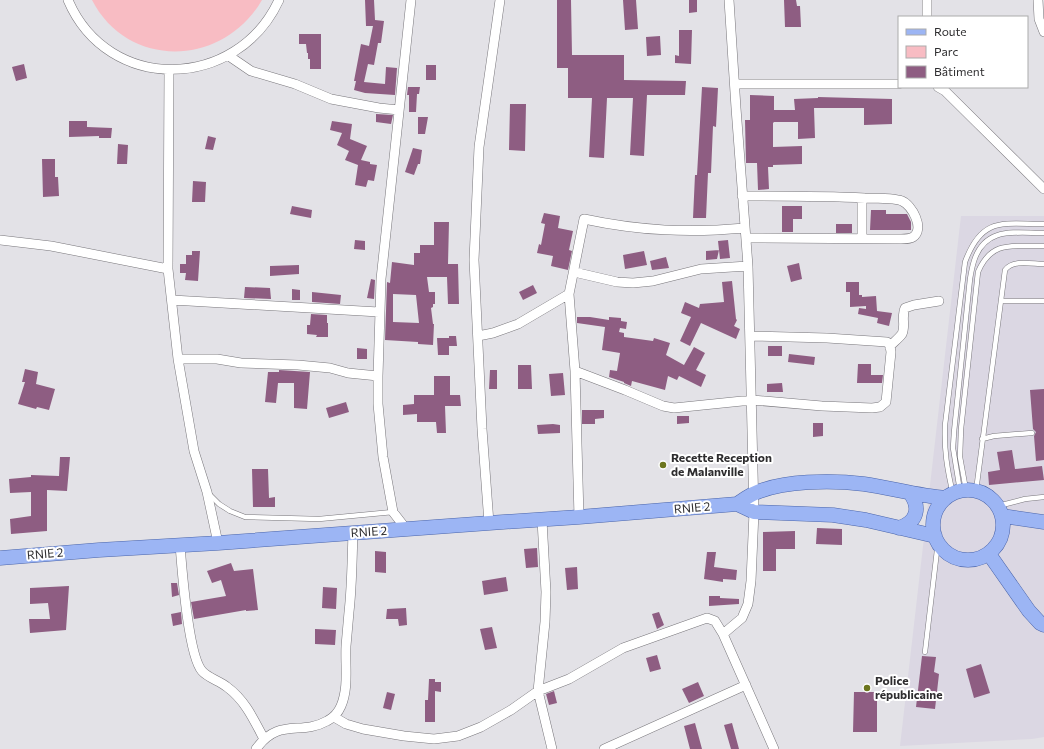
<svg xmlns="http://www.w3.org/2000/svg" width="1044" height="749" viewBox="0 0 1044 749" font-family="Commissioner,sans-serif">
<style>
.built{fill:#dbd7e3}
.green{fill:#f8bcc3}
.building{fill:#8e5d82;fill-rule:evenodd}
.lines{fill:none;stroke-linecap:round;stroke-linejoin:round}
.service-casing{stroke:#78767b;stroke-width:5.5}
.minor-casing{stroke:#78767b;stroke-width:10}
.primary-casing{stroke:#4b65aa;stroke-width:15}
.service{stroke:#fff;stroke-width:4.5}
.minor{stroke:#fff;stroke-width:9}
.primary{stroke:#9cb5f4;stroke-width:14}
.poi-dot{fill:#6c751e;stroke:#fff;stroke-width:1.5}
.labels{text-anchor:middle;stroke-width:4;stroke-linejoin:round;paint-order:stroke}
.poi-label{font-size:12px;font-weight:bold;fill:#2e2d2f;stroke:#fff;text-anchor:start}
.street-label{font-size:12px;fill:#2e2d2f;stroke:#fff}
</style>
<rect width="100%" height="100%" fill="#e3e2e7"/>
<path class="built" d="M961 216H1044V737L1032 739 900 746Z"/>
<path class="green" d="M92 0H262C223 67 128 70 92 0Z"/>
<path class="building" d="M365 0H374L375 20 384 21 381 43H378L374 65 368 64 364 82 385 84 386 67 397 68 395 95 365 93 354 90 356 81H354L361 44 369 46 373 26H366Z
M557 0H571L572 55H624V80L686 81 685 95H647L644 156 630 155 633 98H607L604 158 589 157 592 98H568V68H557Z
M623 0H636L638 29 625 30Z
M689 0H697V12L689 13Z
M784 0H796L797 6H800L801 27H785Z
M679 30H692L691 64 675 63V55L679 56Z
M299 34H321V69H310V59H308V53H307L306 44H299Z
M660 36 661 55 647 56 646 37Z
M24 64 27 78 16 81 12 67Z
M426 65H436V80H426Z
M408 87H420L419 94H417L416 112H409V95H407Z
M702 87 718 88 716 127 713 126 711 173H708L706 218H693L695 175H697Z
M750 95 774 96V110H795L794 99 818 98V97L892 99V124L864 125V108H814L815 138 798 139V122H774L773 123V147L802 146V164L773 165V167H768L769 189 758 190 757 163H746L745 120H750Z
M510 104H526L525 151 509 150Z
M376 114 393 115 391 124 376 122Z
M418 117H428L425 134H418Z
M69 121H87V127L112 128 111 138H99V136L69 137Z
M332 121 352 124 350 139 367 146 361 160 370 162V164L377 165 374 181 368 180 366 187 355 185 358 165 345 160 349 151 337 145 342 133 330 130Z
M208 136 216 138 213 150 205 149Z
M118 144 128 145 127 164H117Z
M413 148 422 150 420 164H418L414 175 405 172Z
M42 159H55V177H58L59 196 43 197Z
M193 181 206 182 205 202H192Z
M292 206 312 210 311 218 290 214Z
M782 206H802V219H793V232H782Z
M871 210H886V214H907L911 222V230H870Z
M544 213 560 216 558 228 573 231 569 250 572 251 568 270 551 266 553 256 537 253 539 244 541 245 545 224 541 223Z
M434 222H449L448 264H458L459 304H448L447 277H427L429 292H435V304H433V307L431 308 433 324H434L433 345 418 344V342L385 340 387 282 390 283 392 262 414 265V253H420V245H434ZM393 294 416 295 419 323 393 322Z
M836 224H852V233H836Z
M355 240 365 241V250L354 249Z
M728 240 730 258 720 259 718 241Z
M719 250 717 259 706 260V251Z
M192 251H200L198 281 185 280 186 273H180V264H186V255H192Z
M644 251 647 265 625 269 623 255Z
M666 257 669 268 652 270 650 261Z
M799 263 802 279 791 282 787 266Z
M299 265V274L270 276V266Z
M371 279 375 280 374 299 367 298Z
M732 281 736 319 737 320 734 326 740 329 736 339 701 323 690 346 680 341 691 317 681 313 685 302 699 308 700 304 724 302 722 282Z
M846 282H859V295H862V297L876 296 877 311 892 313 889 326 877 323 878 318 858 314 859 308 866 309V306L850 307V292H846Z
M533 285 537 293 523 300 519 292Z
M245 287 270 288 271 299 244 298Z
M292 289 300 290V300H292Z
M312 292 341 295 340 304 312 302Z
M311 314 327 315V323H328V337H316L317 335 307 334V325H310Z
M577 317H590L609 320V317L621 318V321L627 322 626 329 620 328 619 332 624 333V337L653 341 654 338 670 343 666 355 684 365 694 347 705 353 696 370 706 375 701 387 679 376 677 380 668 376 665 390 632 381 631 386 624 383V382L609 377 610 370 617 371 620 353 602 350 605 327 577 323Z
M449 336H456L457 346H449V355H438L437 338H449Z
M768 346H782V356H768Z
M357 348 367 349V359H357Z
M789 354 815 357 814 365 788 362Z
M858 364H871V375H883L882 383H857Z
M518 365H531L532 389H518Z
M25 369 38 372 36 384 55 389 49 410 37 407 36 409 18 404 25 382H22Z
M279 370 310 372 307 409 294 408V383H278L276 403 265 402 268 372H279Z
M490 370H497V389H489Z
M563 373 565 395 551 396 549 374Z
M434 376H450V395H460L461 406H445L446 433H437L436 422H417V414L403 415V405L414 404V395H434Z
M782 383 783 392H767V384Z
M1044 389V460L1036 461 1034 436 1036 432 1033 429 1030 390Z
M346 402 349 412 329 418 326 408Z
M582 410H604V418L595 419V424H582Z
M677 416H689V423L677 424Z
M813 423H823V436L813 437Z
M553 424 560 425V433L538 434 537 425Z
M1012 450 1015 469 1042 466 1044 480 989 485 988 472 1000 470 997 452Z
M60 457H70L67 491 47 490V531L11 534 10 519 31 516V492L10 493 9 479 31 477V475L59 476Z
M252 469H268L269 498 275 497V507H253Z
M817 528 842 529V545L816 544Z
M795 531V549H776V571H763V532Z
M537 548 538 567 526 568 524 549Z
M375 551 386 552V573L375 572Z
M707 552H716L714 567 737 570 736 580 723 579V582L704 579Z
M231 563 234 571 253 569 258 610 246 611V610L194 619 191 602 226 596 221 580 212 583 207 571Z
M577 567 578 589 567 590 565 568Z
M506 577 508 591 484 595 482 581Z
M171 583H177L179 595 172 597Z
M69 586 66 630 30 633 29 619H50L48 603 30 604V588Z
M323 587 337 588 336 609 322 608Z
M709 596H720V598L739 599V604L709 606Z
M406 608 407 625 399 626 398 619H386L387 609Z
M181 612 182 624 173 626 171 614Z
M659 612 664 625 657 629 652 614Z
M492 627 497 648 485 650 480 629Z
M315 629 336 630 335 645 315 644Z
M657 655 661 669 650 672 646 658Z
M922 656 936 657 934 672 939 674 935 709 916 707Z
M981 664 990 693 974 698 966 669Z
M429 679H435V682H441V692L435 691V722H425V700H428Z
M698 682 704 696 689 703 682 689Z
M554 691 557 703 549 705 546 694Z
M387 692 395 694 391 710 383 708Z
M854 692H877V732H853Z
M695 723 702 749H690L684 726Z
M732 723 739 749H731L724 725Z"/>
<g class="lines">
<defs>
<path id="service" d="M1001 301H1044
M982 439 994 436 1032 433
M966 490 960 457 961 429 978 272C992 239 1014 247 1044 246
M960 491 953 448 954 432 970 279C971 273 972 267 974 261 985 226 1015 233 1044 233
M976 491 1005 270C1013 259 1032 264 1044 264
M209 494 219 504 230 511 245 517 319 519 393 512
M953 494C947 469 944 450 945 425L965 262C982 216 1003 224 1044 224
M998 506 1025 499 1044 497
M925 652 938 542"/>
<path id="minor" d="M68 0C108 94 237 91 279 0
M927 0V17
M1038 0 1039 19 1044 32
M229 56 251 71 295 84 331 99 379 108 399 110
M169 70 168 269 178 359 194 451 207 492 218 543
M735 84H899
M938 87 945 91 1044 189
M742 196C784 196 824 196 865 198 874 198 895 198 902 201 912 205 925 229 913 237 910 239 905 239 901 239L746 238
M862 198V238
M0 240 51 246 168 269
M574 272 617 282 633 283 653 281 701 269 748 266
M172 300 379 312
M478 336 493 333 518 324 569 294
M890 346C894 342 899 338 902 334 906 326 901 317 905 308L914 305 939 301
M178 359H217L241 363 298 365 330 368 348 373 378 376
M575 371 625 390 663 406 674 408 752 400 822 406 872 408 880 407 886 402 891 352 890 346 887 342 827 338 750 336
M579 517 575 371 569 294 584 219C640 231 689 233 745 228
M542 520 546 592 545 622 538 691 552 749
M489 523 482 429 474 260 479 147 500 0
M407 530 393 512 383 457 378 404V376L381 279 411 0
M180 545C182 569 188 655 202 671 208 678 220 681 227 687 245 700 254 720 264 739
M723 634 742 618 748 604 751 581 754 512 748 266 736 108 729 0
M334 717 346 724 363 729 404 736 434 739 458 736 481 727 511 710 538 691 569 679 623 648 707 618 715 621 723 634 774 749
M256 749C279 717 300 736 327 721 333 718 338 713 341 706 349 687 345 666 346 646 347 634 348 623 349 612 352 586 352 559 353 533
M604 749 746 685"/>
<path id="primary" d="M933 525a35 35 0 1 1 70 0a35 35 0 1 1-70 0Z
M737 504 754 512 833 515 866 520 935 536
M1002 516 1044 522
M899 528C917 522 921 508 910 493
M989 554 1029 611 1040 623 1044 625
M0 558 99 550 218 543 489 523 579 517 737 504C742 501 747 497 753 494 782 480 833 480 864 484 892 488 918 496 946 498"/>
</defs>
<use href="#service" class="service-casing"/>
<use href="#minor" class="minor-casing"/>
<use href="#primary" class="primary-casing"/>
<use href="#service" class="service"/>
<use href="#minor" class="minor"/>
<use href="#primary" class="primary"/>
</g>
<g class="poi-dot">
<circle cx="663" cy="465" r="4"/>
<circle cx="867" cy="688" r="4"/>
</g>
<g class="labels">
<g class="poi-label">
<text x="671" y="462">Recette Reception<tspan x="671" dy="14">de Malanville</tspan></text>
<text x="875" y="685">Police<tspan x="875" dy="14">républicaine</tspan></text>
</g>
<g class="street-label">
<text transform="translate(692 508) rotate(-5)" y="4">RNIE 2</text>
<text transform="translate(369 532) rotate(-4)" y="4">RNIE 2</text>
<text transform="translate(45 554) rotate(-5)" y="4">RNIE 2</text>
</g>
</g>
<rect x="898" y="16" width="130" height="72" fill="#ffffff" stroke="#ababac"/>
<rect x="906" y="29" width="20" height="6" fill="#9cb5f4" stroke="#ababac"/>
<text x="934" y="36" font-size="12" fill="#2e2d2f">Route</text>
<rect x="906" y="46" width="20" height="12" fill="#f8bcc3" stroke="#ababac"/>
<text x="934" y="56" font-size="12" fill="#2e2d2f">Parc</text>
<rect x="906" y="66" width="20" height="12" fill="#8e5d82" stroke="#ababac"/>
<text x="934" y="76" font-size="12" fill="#2e2d2f">Bâtiment</text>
</svg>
